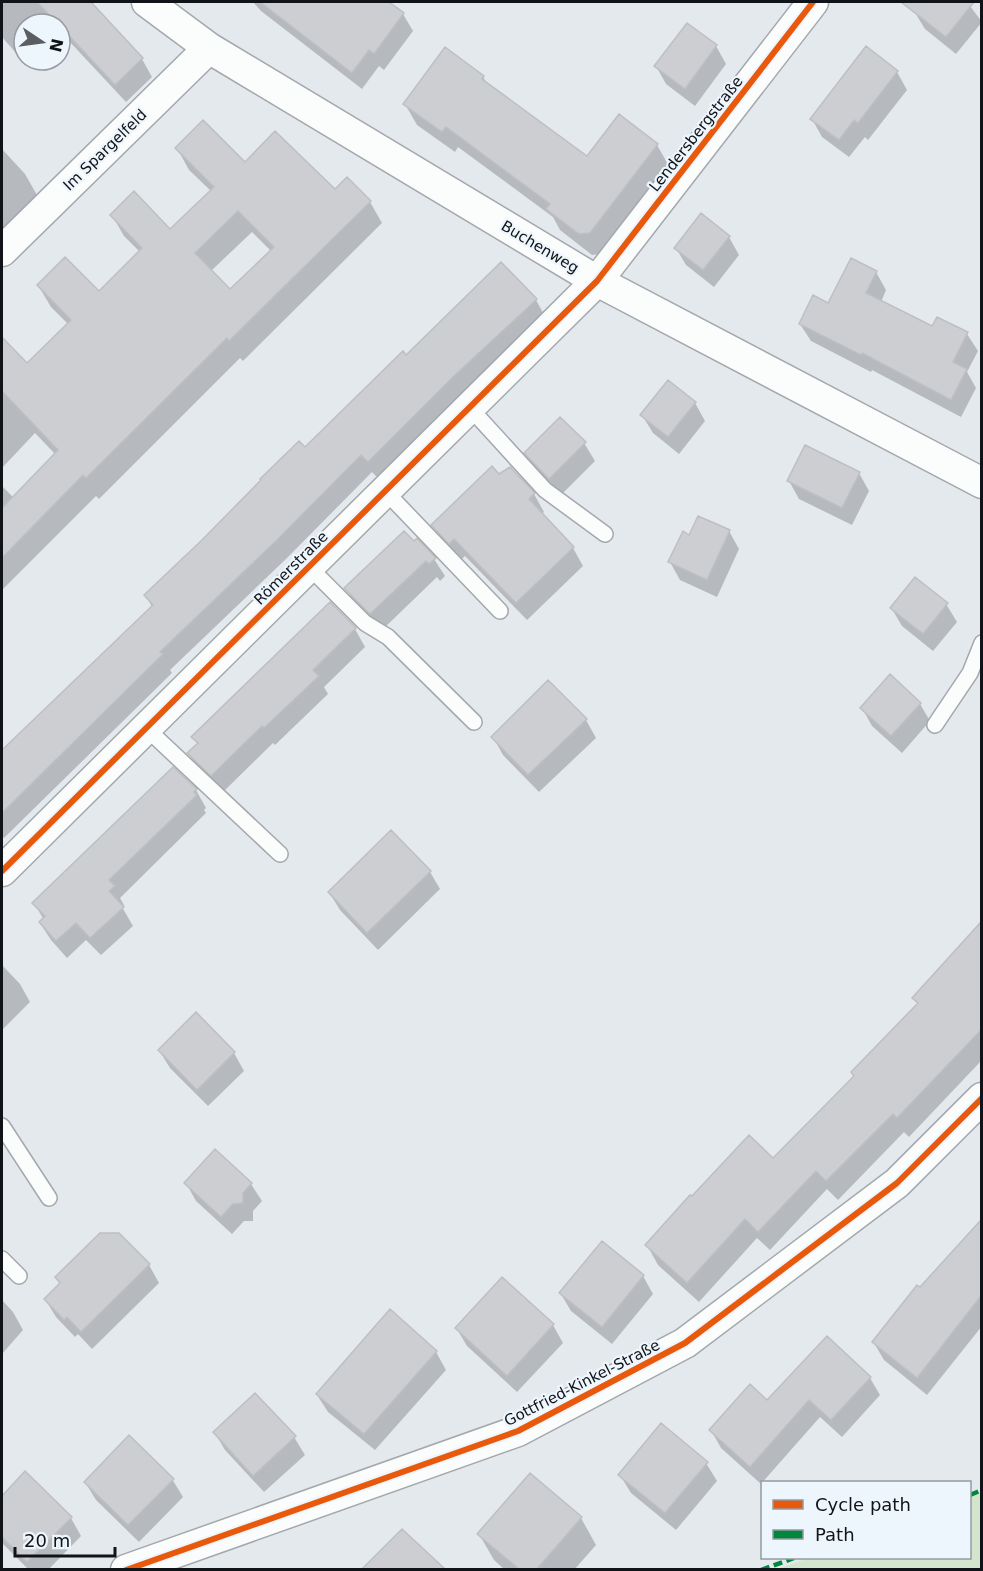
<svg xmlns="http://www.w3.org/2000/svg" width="983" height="1571" viewBox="0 0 983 1571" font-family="'DejaVu Sans',sans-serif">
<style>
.green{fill:#d4e5ce}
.shadow{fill:#0003;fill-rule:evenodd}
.building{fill:#cdced1;stroke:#bebfc2;stroke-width:1.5;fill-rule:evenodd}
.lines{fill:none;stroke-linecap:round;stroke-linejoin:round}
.service-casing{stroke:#a4a8ac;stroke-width:18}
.minor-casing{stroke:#a4a8ac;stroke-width:33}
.service{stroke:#fbfcfc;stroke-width:15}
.minor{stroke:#fbfcfc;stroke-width:30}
.quiet{stroke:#00873e;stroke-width:4.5;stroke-dasharray:9 4.5;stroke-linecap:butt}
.cycleway-casing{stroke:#eef6fd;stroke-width:10}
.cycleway{stroke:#e8590c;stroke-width:6}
.labels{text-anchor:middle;stroke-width:4.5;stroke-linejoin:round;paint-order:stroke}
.street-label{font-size:15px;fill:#101317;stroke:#eef6fd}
</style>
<rect width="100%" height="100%" fill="#e4e9ee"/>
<path class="green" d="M981 1492V1569H777L809 1558H970V1497Z"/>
<path class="shadow" d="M2 2H50L57 14 47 24H24V45L16 53 2 37Z
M81 2H88L142 59 152 77 126 102 69 41 59 23Z
M253 2H340L354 12 362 2H366L376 10 382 2H386L403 14 413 31 384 70 379 66 362 89 261 11Z
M922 2H967L982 22 956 54 925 29 914 11Z
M687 25 716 46 726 64 695 106 666 84 656 66Z
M897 72 907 90 868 140 865 137 849 157 822 137 812 119Z
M483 77 488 85 587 158 619 116 657 145 669 166 602 254 592 255 560 230 553 217 458 147 455 152 417 125 405 104Z
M177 148 245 164 370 202 382 223 243 361 240 358 99 499 96 496 2 590V486L14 498 56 455 35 433 2 468V339L27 365 68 324 51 307 38 285 99 293 140 252 124 236 112 215 170 231 211 191 189 170ZM252 232 271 251 230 291 211 271Z
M2 149 25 174 37 195 2 230Z
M729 237 739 255 714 287 686 265 676 248Z
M501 264 536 300 546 318 379 479 372 472 287 558 170 670 172 673 4 838 2 836V752L152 607 146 596 406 357Z
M876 272 886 290 881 302 933 328 938 319 967 334 978 351 967 372 976 388 961 417 872 370 871 372 811 341 800 324Z
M668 382 695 403 705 421 679 454 653 433 642 415Z
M584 443 595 461 560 496 536 471 526 453Z
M859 473 869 491 852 525 799 499 789 481Z
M499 476 534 494 544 512 541 515 573 548 583 566 527 620 465 556 460 561 443 543 433 525Z
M729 531 739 549 717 597 680 580 670 562 690 537Z
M404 533 434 559 445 576 440 581 437 577 381 631 356 606 346 588Z
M946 604 957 622 933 651 902 626 892 609Z
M355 629 365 647 324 687 328 694 275 745 273 743 222 793 199 771 189 754 198 745 193 737Z
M920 704 930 721 902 753 872 726 862 708Z
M586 720 596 738 539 792 503 755 493 737Z
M196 790 206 808 204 810 206 813 120 898 124 905 122 907 133 926 101 955 86 940 67 958 51 940 40 923 44 920 34 903Z
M430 872 440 889 378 950 340 910 329 892Z
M982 923V1060L909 1137 904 1132 838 1200 827 1189 770 1250 757 1238 699 1302 658 1265 647 1245 773 1160 855 1077 918 1005 914 998Z
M2 965 20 984 30 1002 2 1030Z
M196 1014 234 1053 244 1071 208 1106 170 1068 159 1050Z
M186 1183 251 1184 262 1201 253 1211V1221H244L232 1234 196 1201Z
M982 1223V1326L927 1395 884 1360 874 1343Z
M119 1234 149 1265 159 1283 92 1349 78 1334 75 1337 56 1317 45 1299 61 1285 57 1278Z
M643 1276 653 1294 612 1344 571 1311 561 1294Z
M2 1300 13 1312 23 1330 2 1354Z
M553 1325 563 1343 517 1392 467 1346 457 1329Z
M436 1352 446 1370 375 1450 328 1412 317 1395Z
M870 1378 880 1395 842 1437 820 1417 761 1484 721 1448 711 1430 767 1402Z
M215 1433 294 1437 305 1455 264 1492 225 1450Z
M706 1463 717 1481 676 1530 631 1493 620 1475Z
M25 1474 71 1518 81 1536 48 1570H29L2 1543V1498Z
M172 1479 183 1497 139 1542 96 1500 85 1482Z
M581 1518 596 1545 574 1570H505L494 1560 479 1534Z
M402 1531 443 1570H364Z"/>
<path class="building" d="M37 2H91L143 58 115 85 60 26V24H58Z
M260 2H389L404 13 374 54 369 50 352 73Z
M901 2H974L946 37Z
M687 23 717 45 685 89 654 66Z
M866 46 898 71 858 123 854 120 839 140 810 119Z
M445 47 484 76 482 79 587 156 619 114 658 144 590 233 579 234 546 209 550 204 446 127 442 132 403 104Z
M203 120 245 162 275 131 335 189 347 177 371 201 229 341 227 338 86 478 83 475 2 558V508L58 450 2 391V337L27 363 71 320 37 285 65 257 99 291 142 248 110 215 134 191 170 229 214 187 175 148ZM238 211 274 247 230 289 195 253Z
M701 213 730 236 703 270 674 248Z
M851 258 877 271 866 293 932 326 937 317 968 332 953 362 967 369 951 400 862 353 861 355 799 324 813 295 828 303Z
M501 262 537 299 453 377 368 462 361 455 277 540 160 652 163 654 2 813V750L153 605 144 595 202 540 261 480 260 479 299 441 305 447 403 351 406 355Z
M668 380 696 402 668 437 640 415Z
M560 417 586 442 549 479 524 453Z
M805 445 860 472 842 508 787 481Z
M492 466 499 474 510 467 535 493 529 499 574 547 516 603 454 539 449 544 431 525Z
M698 516 730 530 707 580 668 562 683 531 689 535Z
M404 531 414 541 417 538 436 558 429 564 426 561 370 614 344 588Z
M915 577 948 603 923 634 890 608Z
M330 602 356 628 313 670 319 676 264 728 262 726 211 776 187 753 198 743 191 737Z
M890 674 921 703 891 736 860 708Z
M548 680 587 719 528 775 491 737Z
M173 767 197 789 194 792 197 795 109 880 115 886 109 891 124 907 90 938 76 923 56 941 39 922 45 916 32 903Z
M391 830 431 871 367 933 328 892Z
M981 922V1030L897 1118 893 1114 826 1181 816 1171 758 1232 745 1219 687 1283 645 1245 690 1195 692 1196 749 1135 773 1158 854 1076 851 1072 918 1003 912 998Z
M196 1012 235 1052 197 1090 158 1050Z
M215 1149 252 1183 243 1193V1203L233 1204 221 1217 184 1183Z
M981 1220V1296L917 1378 872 1342 917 1285 920 1287Z
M100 1233H119L150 1264 81 1332 67 1317 64 1320 44 1299 60 1283 55 1277Z
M602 1241 644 1275 602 1327 559 1293Z
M502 1277 554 1324 507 1376 455 1328Z
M390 1309 437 1351 364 1434 316 1394Z
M827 1336 871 1377 831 1420 809 1400 750 1467 709 1430 750 1384 767 1400Z
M255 1393 296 1436 253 1476 213 1432Z
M661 1423 708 1462 665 1513 618 1475Z
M129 1435 174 1479 128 1525 84 1482Z
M25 1471 72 1517 27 1562 2 1537V1496Z
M530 1473 582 1517 537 1569H519L477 1534Z
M402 1529 445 1569H362Z"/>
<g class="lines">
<defs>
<path id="service" d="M470 408 545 490 605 534
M385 491 500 611
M309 567 365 623 388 637 474 722
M935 725 970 673 982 643
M146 728 280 854
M2 1126 49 1198
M2 1259 19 1276"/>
<path id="minor" d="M147 2 209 48 597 281 982 483
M2 251 209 48
M2 871 597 281 813 2
M126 1570 518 1431 685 1343 897 1183 982 1098"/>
</defs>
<use href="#service" class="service-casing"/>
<use href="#minor" class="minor-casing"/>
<use href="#service" class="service"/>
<use href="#minor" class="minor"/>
<path class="quiet" d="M970 1495 982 1490
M761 1570 794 1558"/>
<defs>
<path id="cycleway" d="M2 871 597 281 813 2
M126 1570 518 1431 685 1343 897 1183 982 1098"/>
</defs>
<use href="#cycleway" class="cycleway-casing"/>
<use href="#cycleway" class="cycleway"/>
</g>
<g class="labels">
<g class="street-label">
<text transform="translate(696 134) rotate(-52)" y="5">Lendersbergstraße</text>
<text transform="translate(105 150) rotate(-44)" y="5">Im Spargelfeld</text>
<text transform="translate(540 247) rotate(31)" y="5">Buchenweg</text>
<text transform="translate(291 568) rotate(-45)" y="5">Römerstraße</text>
<text transform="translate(582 1383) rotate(-27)" y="5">Gottfried-Kinkel-Straße</text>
</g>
</g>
<rect width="983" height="1571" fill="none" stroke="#101317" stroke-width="6"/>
<rect x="761" y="1481" width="210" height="78" fill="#eef6fd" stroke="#959ba1" stroke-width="1.5"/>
<rect x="773" y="1500" width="30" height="9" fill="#e8590c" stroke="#959ba1" stroke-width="1.5"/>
<text x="815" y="1511" font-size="18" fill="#101317">Cycle path</text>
<rect x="773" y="1530" width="30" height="9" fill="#00873e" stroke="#959ba1" stroke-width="1.5"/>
<text x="815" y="1541" font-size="18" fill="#101317">Path</text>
<g transform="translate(42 42) rotate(103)"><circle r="28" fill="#eef6fd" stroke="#959ba1" stroke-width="1.5"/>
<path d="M0-4.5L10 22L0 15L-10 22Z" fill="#5a5e62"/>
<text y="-9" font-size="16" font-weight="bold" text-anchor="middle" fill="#101317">N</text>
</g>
<path d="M15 1547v9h100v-9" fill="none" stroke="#101317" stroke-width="3"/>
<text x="24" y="1547" font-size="18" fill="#101317" stroke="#eef6fd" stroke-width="4.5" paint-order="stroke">20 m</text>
</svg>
